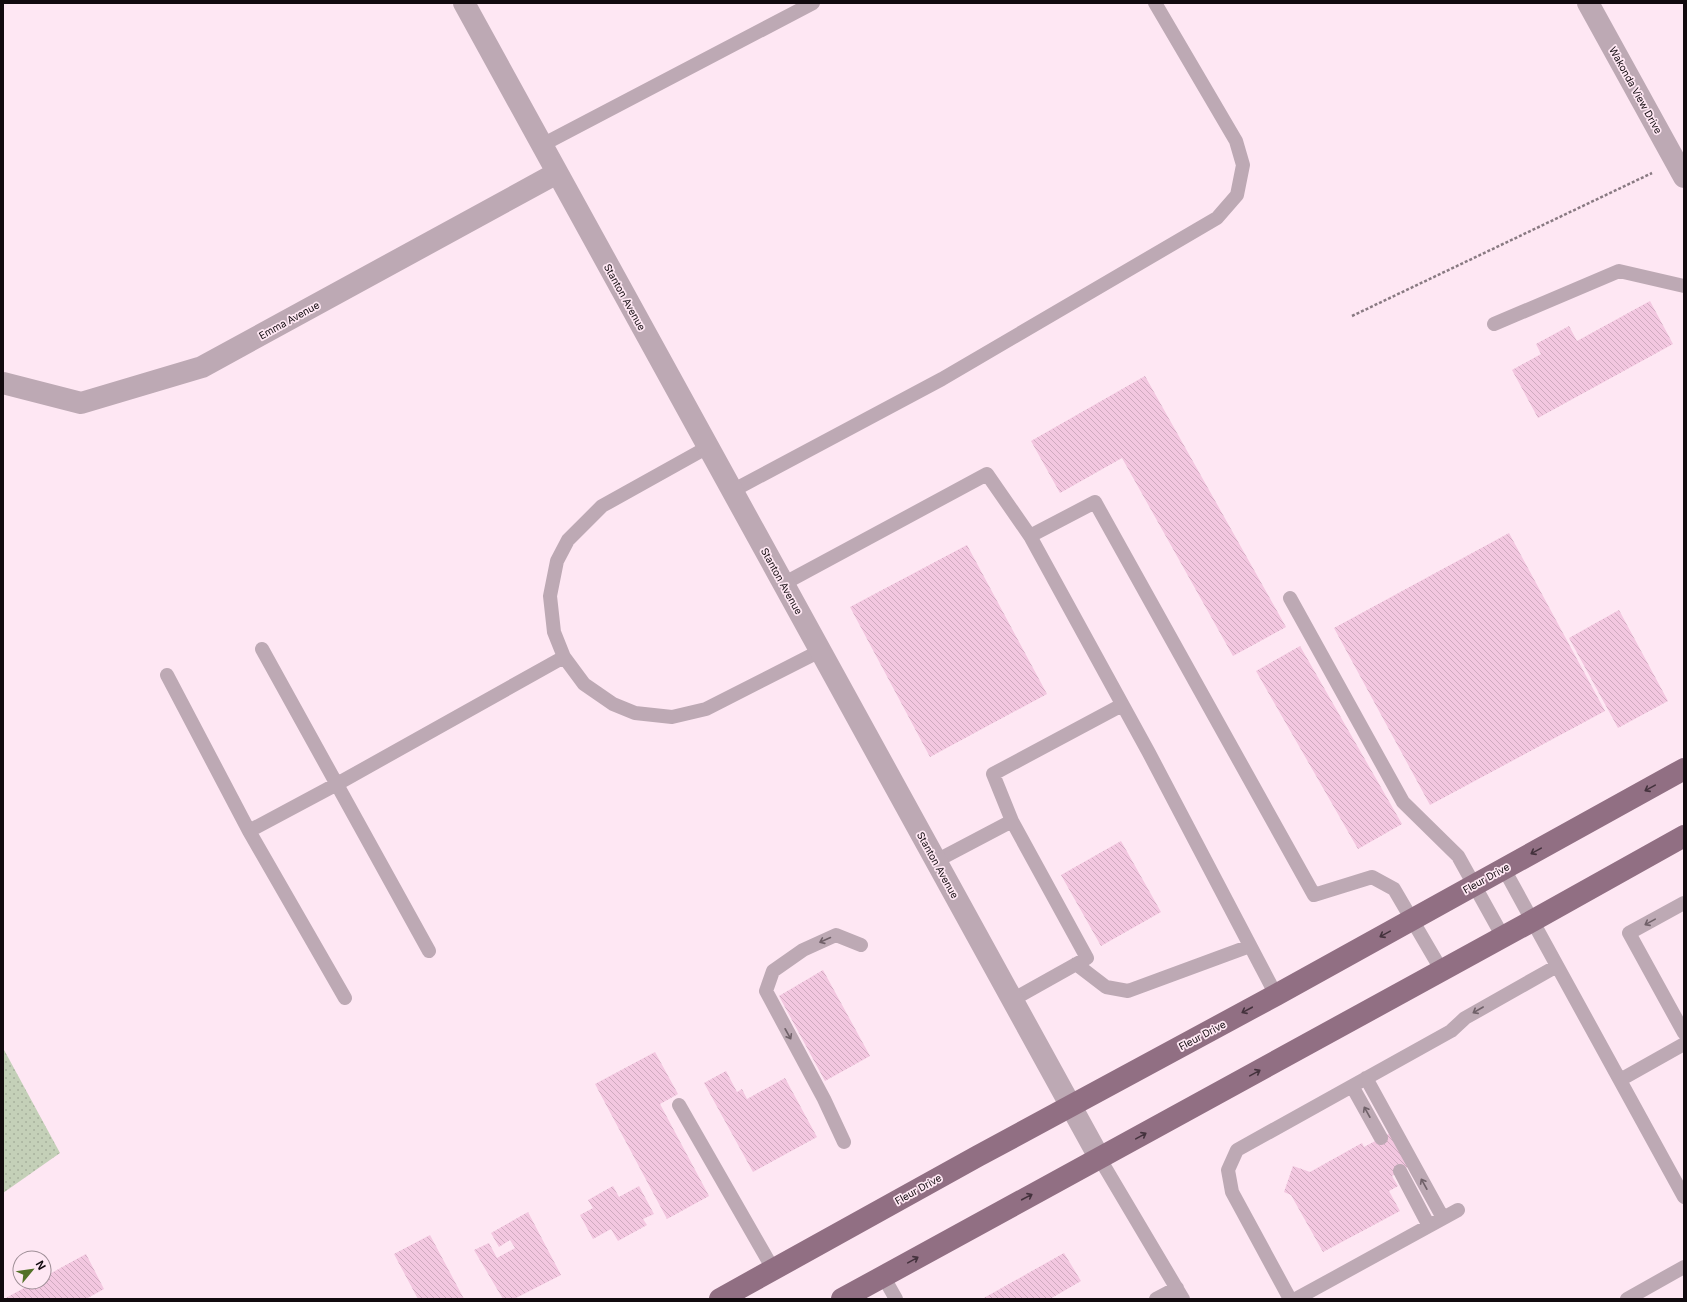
<svg xmlns="http://www.w3.org/2000/svg" width="1687" height="1302" viewBox="0 0 1687 1302" font-family="Inter,sans-serif">
<style>
.grass{fill:url(#grass-dots)}
.building{fill:url(#building-back-hatch)}
.lines{fill:none;stroke-linecap:round;stroke-linejoin:round}
.path{stroke:#897a82;stroke-width:2.5;stroke-dasharray:3 2;stroke-linecap:butt}
.service{stroke:#bda9b4;stroke-width:14}
.minor{stroke:#bda9b4;stroke-width:22}
.primary{stroke:#916f83;stroke-width:22}
.oneway{stroke:#44323d}
.oneway2{stroke:#706169}
.labels{text-anchor:middle;stroke-width:3.5;stroke-linejoin:round;paint-order:stroke}
.street-label{font-size:10px;fill:#110a0e;stroke:#fee7f3}
</style>
<defs>
<pattern id="grass-dots" width="8" height="8" patternUnits="userSpaceOnUse"><rect width="8" height="8" fill="#c4d0b8"/><path d="M2 2h.1M6 6h.1" fill="none" stroke="#a7b19d" stroke-width="1.8" stroke-linecap="round"/></pattern>
<pattern id="building-back-hatch" width="6" height="6" patternUnits="userSpaceOnUse"><rect width="6" height="6" fill="#f3c7e0"/><path d="M-1 5l2 2M0 0l6 6M5-1l2 2" fill="none" stroke="#cfaabf"/></pattern>
</defs>
<rect width="100%" height="100%" fill="#fee7f3"/>
<path class="grass" d="M3 1048 60 1153 3 1193Z"/>
<path class="building" d="M1650 301 1673 344 1538 418 1512 370 1541 354 1536 344 1569 326 1577 341Z
M1145 376 1286 627 1233 656 1122 458 1060 493 1031 441Z
M1509 533 1605 711 1430 805 1334 628Z
M967 545 1047 694 930 757 850 607Z
M1619 610 1668 701 1618 728 1569 638Z
M1300 646 1402 824 1358 849 1256 671Z
M1121 841 1161 912 1101 946 1061 875Z
M823 970 870 1056 825 1081 779 996Z
M655 1052 678 1094 660 1104 709 1196 667 1219 595 1084Z
M726 1071 737 1092 742 1089 747 1099 785 1078 817 1137 753 1172 704 1083Z
M1394 1131 1413 1164 1392 1176 1398 1186 1389 1191 1400 1211 1323 1252 1291 1195 1284 1192 1293 1166 1310 1172 1362 1143 1364 1147Z
M613 1186 619 1197 639 1186 654 1214 643 1219 647 1225 618 1241 611 1229 593 1239 580 1215 593 1208 588 1200Z
M528 1212 561 1275 514 1299H503L474 1250 489 1243 497 1258 515 1248 510 1240 499 1247 491 1233Z
M430 1235 464 1299H418L394 1254Z
M1064 1253 1081 1281 1050 1299H982Z
M86 1254 104 1289 86 1299H4L35 1282H44V1277Z"/>
<g class="lines">
<path class="path" d="M1352 316 1652 173"/>
<path class="service" d="M542 145 813 3
M1494 324 1619 271 1684 286
M708 447 602 506 568 540 557 561 550 596 554 632 564 657 584 684 613 704 635 713 672 717 706 709 820 651
M732 491 942 379 1217 218 1237 195 1243 165 1236 141 1155 3
M783 584 987 474 1030 536
M1290 598 1403 802 1458 856 1503 937
M262 649 429 951
M167 675 249 831 345 998
M1012 821 993 774 1122 705
M249 831 337 784 564 657
M936 861 1012 821 1087 958 1012 1000
M1504 869 1684 1197
M1684 903 1629 933 1684 1033
M1076 964 1106 987 1128 991 1250 946
M1276 995 1149 753 1030 536 1095 502 1314 895 1372 877 1394 889 1442 971
M1366 1078 1443 1218
M1620 1080 1684 1044
M1352 1086 1381 1138
M679 1105 773 1269
M844 1142 824 1099 766 991 773 971 803 950 836 935 861 945
M1100 1159 1183 1299
M1400 1171 1429 1226
M883 1276 896 1299
M1156 1299 1177 1288
M1290 1299 1232 1192 1228 1170 1237 1150 1451 1031 1465 1018 1557 966
M1296 1299 1458 1210
M1627 1299 1684 1267"/>
<path class="minor" d="M464 3 1100 1159
M1588 3 1684 177
M3 383 81 403 202 367 557 173"/>
<path class="primary" d="M720 1299 978 1156 1276 995 1684 769
M842 1299 1532 921 1684 836"/>
</g>
<defs><path id="oneway-shaft" d="M-6 0H5M1.5-3L5.5 0L1.5 3" fill="none" stroke-width="1.6" stroke-linecap="round" stroke-linejoin="round"/></defs>
<g class="oneway">
<use href="#oneway-shaft" transform="translate(1650 788) rotate(151)"/>
<use href="#oneway-shaft" transform="translate(1536 851) rotate(151)"/>
<use href="#oneway-shaft" transform="translate(1385 934) rotate(151)"/>
<use href="#oneway-shaft" transform="translate(1247 1010) rotate(152)"/>
<use href="#oneway-shaft" transform="translate(1255 1073) rotate(-29)"/>
<use href="#oneway-shaft" transform="translate(1141 1136) rotate(-29)"/>
<use href="#oneway-shaft" transform="translate(1027 1197) rotate(-28)"/>
<use href="#oneway-shaft" transform="translate(913 1260) rotate(-29)"/>
</g>
<g class="oneway2">
<use href="#oneway-shaft" transform="translate(1650 922) rotate(151)"/>
<use href="#oneway-shaft" transform="translate(825 940) rotate(156)"/>
<use href="#oneway-shaft" transform="translate(1478 1010) rotate(150)"/>
<use href="#oneway-shaft" transform="translate(788 1034) rotate(61)"/>
<use href="#oneway-shaft" transform="translate(1367 1112) rotate(-119)"/>
<use href="#oneway-shaft" transform="translate(1424 1184) rotate(-119)"/>
</g>
<g class="labels">
<g class="street-label">
<text transform="translate(1636 90) rotate(61)" y="4">Wakonda View Drive</text>
<text transform="translate(625 297) rotate(61)" y="4">Stanton Avenue</text>
<text transform="translate(289 320) rotate(-29)" y="4">Emma Avenue</text>
<text transform="translate(782 581) rotate(61)" y="4">Stanton Avenue</text>
<text transform="translate(938 865) rotate(61)" y="4">Stanton Avenue</text>
<text transform="translate(1486 878) rotate(-29)" y="4">Fleur Drive</text>
<text transform="translate(1202 1035) rotate(-28)" y="4">Fleur Drive</text>
<text transform="translate(918 1189) rotate(-29)" y="4">Fleur Drive</text>
</g>
</g>
<rect width="1687" height="1302" fill="none" stroke="#110a0e" stroke-width="8"/>
<g transform="translate(32 1270) rotate(61)"><circle r="19" fill="#fee7f3" stroke="#9f8f97"/>
<path d="M0-3L7 15L0 10L-7 15Z" fill="#527127"/>
<text y="-6" font-size="11" font-weight="bold" text-anchor="middle" fill="#110a0e">N</text>
</g>
</svg>
